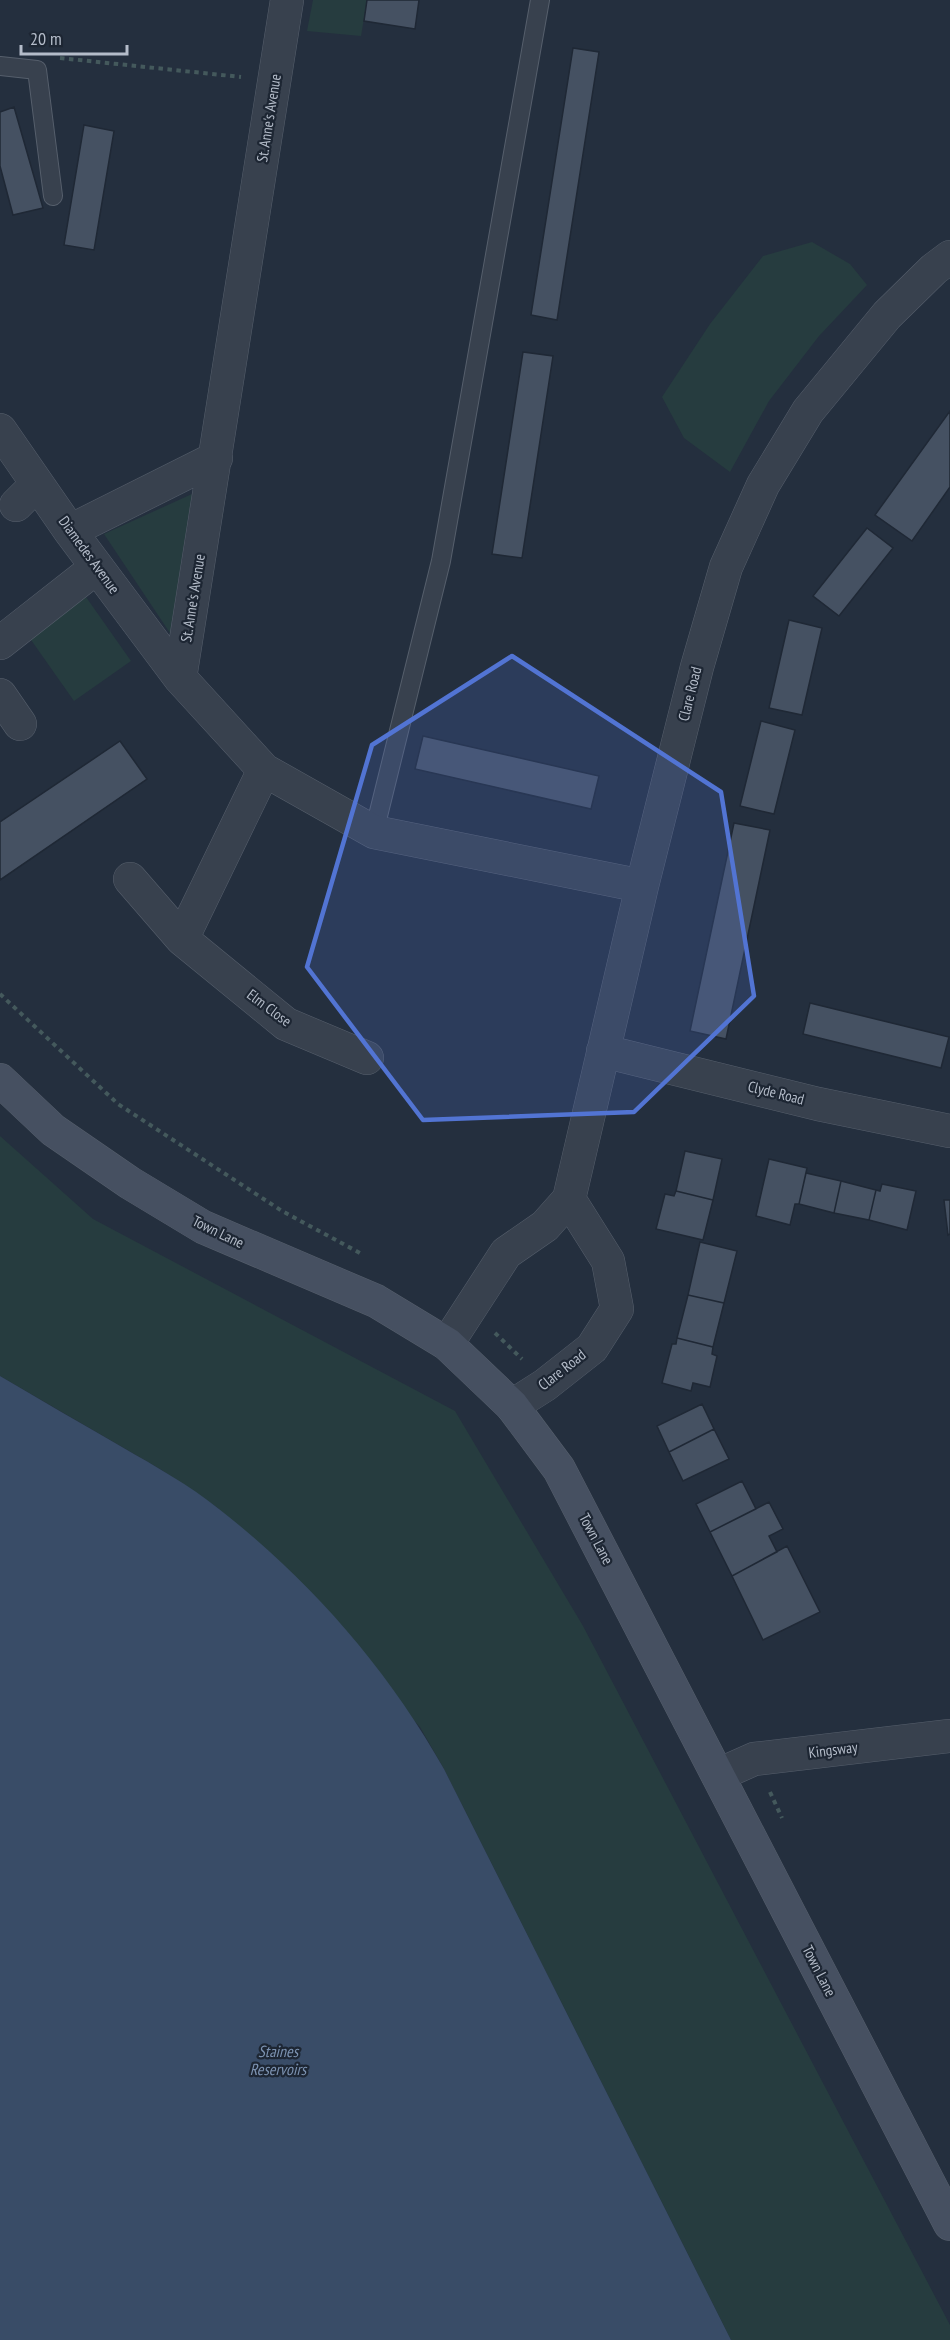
<svg xmlns="http://www.w3.org/2000/svg" width="950" height="2340" viewBox="0 0 950 2340" font-family="'PT Sans Narrow',sans-serif">
<style>
.green{fill:#263c3f}
.water{fill:#394c67}
.building{fill:#455162;stroke:#1f2835;stroke-width:1.5}
.lines{fill:none;stroke-linecap:round;stroke-linejoin:round}
.service-casing{stroke:#565f6c;stroke-width:20}
.minor-casing{stroke:#565f6c;stroke-width:34}
.secondary-casing{stroke:#565f6c;stroke-width:34}
.path{stroke:#44595c;stroke-width:4;stroke-dasharray:4.5 4.5;stroke-linecap:butt}
.service{stroke:#38414e;stroke-width:18}
.minor{stroke:#38414e;stroke-width:33}
.secondary{stroke:#465061;stroke-width:33}
.marked{fill:#5274d3;fill-opacity:0.2;stroke:#5274d3;stroke-width:4.5;stroke-linejoin:round}
.labels{text-anchor:middle;stroke-width:4.5;stroke-linejoin:round;paint-order:stroke}
.street-label{font-size:15px;fill:#b4bcc9;stroke:#1d2633}
.water-label{font-size:16px;font-style:italic;fill:#7c92b1;stroke:#1d2633}
</style>
<rect width="100%" height="100%" fill="#242f3e"/>
<path class="green" d="M313 0H367L361 36 307 31Z
M812 242 850 264 867 285 819 336 769 401 730 472 684 438 662 397 710 324 763 256Z
M192 494 170 633 104 534Z
M86 597 131 661 74 701 29 637Z
M0 1136 93 1219 455 1411 583 1626 950 2325V2340H731L444 1769 420 1727 218 1508 160 1469 0 1376Z"/>
<path class="water" d="M0 1376C41 1400 82 1424 122 1447 155 1466 189 1485 219 1509 310 1580 387 1668 444 1769L731 2340H0Z"/>
<path class="building" d="M367 0H419L415 29 364 21Z
M573 48 599 52 557 320 531 315Z
M14 107 43 208 13 215 0 166V112Z
M84 125 114 131 94 250 64 245Z
M523 352 553 356 522 558 492 554Z
M950 411V487L912 541 875 515Z
M867 528 893 548 839 616 813 596Z
M789 620 822 628 802 715 769 708Z
M761 721 795 730 774 814 740 806Z
M423 736 599 776 591 809 415 769Z
M120 741 147 779 0 880V822Z
M734 823 770 830 726 1039 690 1031Z
M810 1003 949 1037 941 1068 803 1034Z
M685 1151 722 1159 713 1200 676 1191Z
M769 1159 807 1168 799 1204H795L790 1225 756 1216Z
M806 1173 841 1181 834 1213 799 1204Z
M841 1181 876 1190 869 1220 834 1213Z
M882 1184 916 1191 907 1230 869 1220 876 1190 880 1191Z
M676 1191 713 1200 703 1240 656 1229 665 1194 674 1196Z
M944 1200H950V1234L948 1235Z
M700 1242 737 1251 724 1303 688 1295Z
M688 1295 724 1303 713 1347 677 1338Z
M677 1338 713 1347 712 1354 717 1356 710 1387 693 1383 691 1391 662 1383 672 1344H676Z
M702 1404 714 1429 669 1452 657 1426Z
M714 1429 729 1459 683 1481 669 1452Z
M742 1481 756 1509 710 1532 696 1504Z
M769 1502 783 1529 769 1536 777 1552 732 1576 710 1532Z
M787 1546 820 1612 763 1640 732 1576Z"/>
<g class="lines">
<defs>
<path id="service" d="M0 66 37 70 53 196
M374 832 441 561 540 0"/>
<path id="minor" d="M0 430 70 531 180 678 264 770 374 832 642 886
M16 505 37 484
M70 531 216 458
M0 643 97 567
M180 678 287 0
M0 695 20 724
M264 770 182 939 286 1024 367 1058
M130 879 182 939
M603 1051 818 1104 950 1131
M447 1344 506 1253 545 1226 569 1199 642 886 697 667 726 567 763 485 808 411 887 315 934 269 950 257
M512 1406 545 1385 592 1348 617 1309 608 1261 569 1199
M718 1775 754 1759 950 1736"/>
<path id="secondary" d="M0 1080 53 1130 130 1183 203 1227 376 1301 447 1344 512 1406 559 1469 950 2224"/>
</defs>
<use href="#service" class="service-casing"/>
<use href="#minor" class="minor-casing"/>
<use href="#secondary" class="secondary-casing"/>
<path class="path" d="M60 58 241 77
M0 994 118 1104 282 1211 360 1253
M495 1333 522 1359
M770 1792 782 1818"/>
<use href="#service" class="service"/>
<use href="#minor" class="minor"/>
<use href="#secondary" class="secondary"/>
</g>
<path class="marked" d="M512 656 721 792 754 996 634 1112 423 1120 307 967 372 745Z"/>
<g class="labels">
<g class="street-label">
<text transform="translate(269 118) rotate(-81)" y="5">St. Anne's Avenue</text>
<text transform="translate(89 555) rotate(54)" y="5">Diamedes Avenue</text>
<text transform="translate(193 598) rotate(-81)" y="5">St. Anne's Avenue</text>
<text transform="translate(690 694) rotate(-76)" y="5">Clare Road</text>
<text transform="translate(269 1008) rotate(37)" y="5">Elm Close</text>
<text transform="translate(776 1093) rotate(14)" y="5">Clyde Road</text>
<text transform="translate(218 1232) rotate(26)" y="5">Town Lane</text>
<text transform="translate(562 1370) rotate(-38)" y="5">Clare Road</text>
<text transform="translate(596 1539) rotate(62)" y="5">Town Lane</text>
<text transform="translate(833 1750) rotate(-7)" y="5">Kingsway</text>
<text transform="translate(819 1971) rotate(63)" y="5">Town Lane</text>
</g>
<g class="water-label">
<text x="278" y="2057">Staines<tspan x="278" dy="18">Reservoirs</tspan></text>
</g>
</g>
<path d="M21 45v9h106v-9" fill="none" stroke="#b4bcc9" stroke-width="3"/>
<text x="30" y="45" font-size="18" fill="#b4bcc9" stroke="#1d2633" stroke-width="4.5" paint-order="stroke">20 m</text>
</svg>
